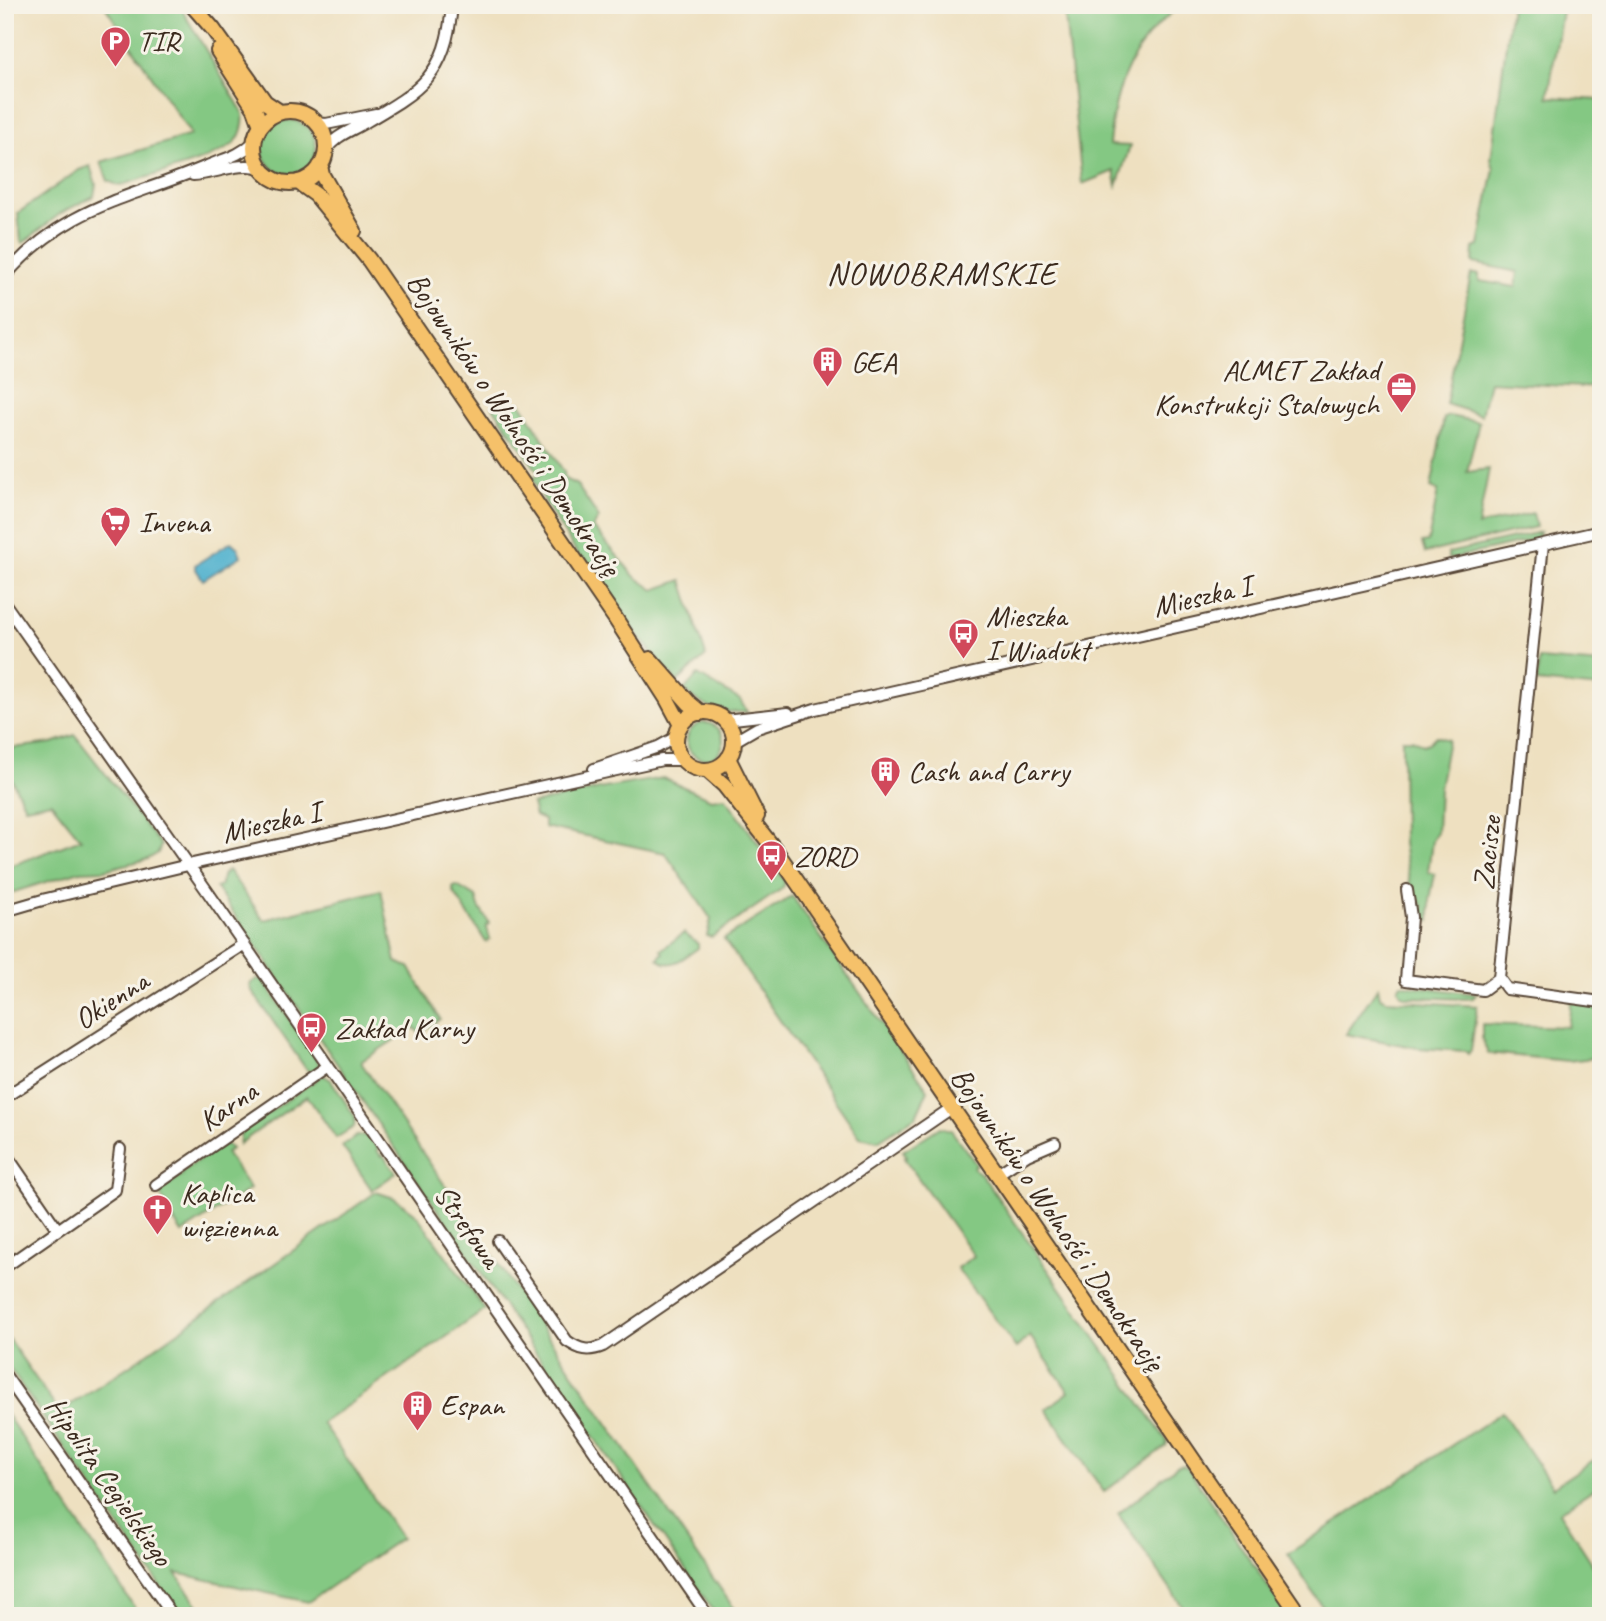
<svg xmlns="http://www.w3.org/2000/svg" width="1606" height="1621" viewBox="0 0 1606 1621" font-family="Caveat,sans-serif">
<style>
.green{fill:#84c883;stroke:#607950;stroke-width:2}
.water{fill:#4fb1ce;stroke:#456e76;stroke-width:2}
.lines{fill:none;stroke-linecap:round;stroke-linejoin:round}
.minor-casing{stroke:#564536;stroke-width:14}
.major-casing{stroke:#564536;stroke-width:18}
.minor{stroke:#fff;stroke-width:10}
.major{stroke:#f5c16b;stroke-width:14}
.labels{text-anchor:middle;stroke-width:6;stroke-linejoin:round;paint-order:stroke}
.poi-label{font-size:30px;fill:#3b2a1e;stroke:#f7f3e8;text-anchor:start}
.street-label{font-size:30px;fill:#3b2a1e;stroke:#f7f3e8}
.neighbourhood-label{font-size:32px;letter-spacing:2px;fill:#3b2a1e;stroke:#f7f3e8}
</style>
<rect width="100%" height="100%" fill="#f7f3e8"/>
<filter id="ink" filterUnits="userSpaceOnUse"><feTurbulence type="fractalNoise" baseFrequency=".0143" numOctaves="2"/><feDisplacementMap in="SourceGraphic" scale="14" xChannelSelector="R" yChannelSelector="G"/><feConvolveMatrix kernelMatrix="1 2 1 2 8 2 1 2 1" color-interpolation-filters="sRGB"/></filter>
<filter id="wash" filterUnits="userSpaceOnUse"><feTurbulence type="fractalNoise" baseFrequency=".00686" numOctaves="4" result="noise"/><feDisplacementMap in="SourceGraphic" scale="28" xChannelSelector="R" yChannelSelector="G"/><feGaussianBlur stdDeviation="1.57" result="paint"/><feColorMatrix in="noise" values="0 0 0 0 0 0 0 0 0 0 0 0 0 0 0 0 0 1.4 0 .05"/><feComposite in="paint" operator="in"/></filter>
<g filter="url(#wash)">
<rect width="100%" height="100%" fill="#eee0c0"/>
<path class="green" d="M104 5H179L242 111C246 122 241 138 232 145 208 162 148 176 119 186L108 181 101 162 191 135Z
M1064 5H1182C1133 39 1114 87 1109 145L1130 146 1117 186 1114 171 1082 184Z
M1511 5H1563L1548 97 1601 100V388L1489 382 1481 415 1446 404 1471 274H1479V281L1516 287 1518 272 1473 263 1474 248 1479 246 1494 169 1491 159Z
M262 147a27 27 0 1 1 54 0a27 27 0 1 1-54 0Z
M90 166 96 184 94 196 61 213 23 243 21 241 18 213 79 170Z
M505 401 510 406 520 402 564 472 565 479 577 485 599 518 593 527 634 576 654 590 682 580 706 656 677 682C622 620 571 552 532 478L540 475 493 407Z
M1449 416 1479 422 1467 472 1489 469 1478 526 1533 513 1536 527 1425 553 1422 543 1428 542 1438 491 1431 488 1444 418Z
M1540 532 1536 539 1448 559V553Z
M1539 659 1601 664V688L1537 682Z
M698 675 740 700 747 712C719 713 704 709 684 690Z
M687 741a18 18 0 1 1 36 0a18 18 0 1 1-36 0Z
M75 735 161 845 158 853 148 859 104 870 80 871 5 895V868L81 839 51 802 25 807 5 765V749L52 743Z
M1436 736 1448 740 1439 788 1437 832 1432 841 1428 872 1435 874 1430 899V920L1424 919 1423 906 1411 889 1403 844 1402 739H1412L1423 745 1429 743Z
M663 778 711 799 725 797 785 881 783 888 712 937 707 936 711 919 665 853 544 827V820L535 816 532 804 604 788Z
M228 870 264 920 381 890 396 962 409 967 440 1019 419 1033 414 1027 362 1061V1064L739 1616H717L216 888 221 885 222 876Z
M457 886 476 897 479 907 489 923 486 926 490 939 486 942 453 891V887Z
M792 896 928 1090 916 1116 878 1141 860 1137 724 939Z
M684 933 698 944V948C686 956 670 972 658 958L663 953 661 950Z
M257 979 263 980 317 1060 320 1066 316 1071 310 1072 306 1069 252 991 250 984Z
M1401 984 1412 986 1476 994 1473 998 1466 999 1407 997 1402 995 1398 989Z
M1378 987 1380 997 1387 1000 1477 1006 1471 1050 1468 1054 1465 1051 1418 1048 1346 1034Z
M1571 1001 1601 1005V1057L1568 1061 1488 1053 1482 1039V1024L1568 1027Z
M323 1075 331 1080 355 1117 354 1127 336 1138 307 1096 239 1144 241 1132Z
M940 1127 951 1130 976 1164 974 1168 982 1175 1167 1441 1166 1446 1104 1492 1046 1409 1069 1392 1030 1336 1016 1348 957 1268 974 1256 904 1158 907 1156 903 1151Z
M366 1135 379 1148 377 1150 381 1156 383 1155 396 1173 372 1190 342 1146 357 1136Z
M226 1144 231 1149 226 1153 250 1189 182 1233 166 1209 168 1207 158 1192 183 1174 182 1172 221 1145Z
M376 1192 394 1198 416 1214 485 1310 322 1423 401 1538 308 1602 176 1573 205 1616H181L5 1362V1334L59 1412 135 1362Z
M5 1412 140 1616H5Z
M1502 1412 1553 1487 1601 1455V1484L1559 1512 1601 1577V1616H1328L1288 1554Z
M1183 1465 1188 1468 1288 1616H1189L1118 1514 1177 1466Z"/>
<path class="water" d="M231 542 238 548 241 556 203 580 195 568V565Z"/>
</g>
<g filter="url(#ink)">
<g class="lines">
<defs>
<path id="minor" d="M317 123 326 124 376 114
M325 151C336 135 349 132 364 123 421 90 446 76 452 5
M193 175C215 174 240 161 261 168
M5 276C66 205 127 200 207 166 226 158 238 157 254 142
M5 604 205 888 708 1616
M724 720 788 713
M733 742 757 728 815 709 1601 531
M594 769 658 747 676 737
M1407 890 1411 917 1406 980 1483 990 1499 978 1543 544
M5 911 46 899 188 865 548 785 662 760H682
M1499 978 1507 989 1601 1002
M5 1097 244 944
M5 1153 58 1230
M996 1175 1027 1155 1055 1143
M156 1185 328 1066
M498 1241 567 1341C580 1350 589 1352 603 1346L950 1109
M5 1267 115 1190 120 1149
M5 1375 173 1616"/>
<path id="major" d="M192 5 213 29 265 102 280 112
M218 51 255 109 261 126
M254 147a36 36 0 1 1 72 0a36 36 0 1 1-72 0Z
M320 166 322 175 354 231
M298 182 316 195 369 260 615 618 667 699 681 725
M650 659 689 703 701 713
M676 741a29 29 0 1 1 58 0a29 29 0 1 1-58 0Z
M728 758 757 816
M707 770 724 785 776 851 1300 1616"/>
</defs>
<use href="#minor" class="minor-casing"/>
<use href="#major" class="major-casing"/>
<use href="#minor" class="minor"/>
<use href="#major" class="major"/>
</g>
</g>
<defs>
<symbol id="parking-pin" viewBox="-11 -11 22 30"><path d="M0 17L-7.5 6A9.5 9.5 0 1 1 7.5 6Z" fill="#d1495b" stroke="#f7f3e8"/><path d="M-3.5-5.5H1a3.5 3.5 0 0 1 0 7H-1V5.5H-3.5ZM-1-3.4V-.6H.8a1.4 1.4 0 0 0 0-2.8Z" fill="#fff"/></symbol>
<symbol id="building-pin" viewBox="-11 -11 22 30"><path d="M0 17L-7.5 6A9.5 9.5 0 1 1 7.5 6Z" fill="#d1495b" stroke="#f7f3e8"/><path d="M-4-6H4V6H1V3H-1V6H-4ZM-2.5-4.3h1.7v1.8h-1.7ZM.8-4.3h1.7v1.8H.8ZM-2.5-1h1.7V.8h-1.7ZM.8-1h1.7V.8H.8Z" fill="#fff"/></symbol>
<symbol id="office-pin" viewBox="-11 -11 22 30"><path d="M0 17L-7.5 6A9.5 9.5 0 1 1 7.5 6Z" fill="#d1495b" stroke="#f7f3e8"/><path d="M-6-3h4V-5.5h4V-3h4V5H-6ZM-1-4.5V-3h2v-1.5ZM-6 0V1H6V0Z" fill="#fff"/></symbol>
<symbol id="supermarket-pin" viewBox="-11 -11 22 30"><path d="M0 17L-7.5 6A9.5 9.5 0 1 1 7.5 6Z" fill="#d1495b" stroke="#f7f3e8"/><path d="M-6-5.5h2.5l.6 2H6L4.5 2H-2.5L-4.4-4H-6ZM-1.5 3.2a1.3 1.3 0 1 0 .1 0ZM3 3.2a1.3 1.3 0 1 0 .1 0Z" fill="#fff"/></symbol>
<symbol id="bus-pin" viewBox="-11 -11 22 30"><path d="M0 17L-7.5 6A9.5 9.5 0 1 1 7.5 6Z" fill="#d1495b" stroke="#f7f3e8"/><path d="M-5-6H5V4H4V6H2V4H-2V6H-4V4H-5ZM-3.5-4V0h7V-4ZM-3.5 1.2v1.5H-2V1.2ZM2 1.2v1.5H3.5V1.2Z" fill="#fff"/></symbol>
<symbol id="church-pin" viewBox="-11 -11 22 30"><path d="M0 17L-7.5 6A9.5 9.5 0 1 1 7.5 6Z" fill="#d1495b" stroke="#f7f3e8"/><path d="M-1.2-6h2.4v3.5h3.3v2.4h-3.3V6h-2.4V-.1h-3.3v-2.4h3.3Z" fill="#fff"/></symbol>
</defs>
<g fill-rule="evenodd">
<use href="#parking-pin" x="98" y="24" width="35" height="47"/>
<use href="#building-pin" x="810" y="344" width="35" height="47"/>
<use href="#office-pin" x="1384" y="370" width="35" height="47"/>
<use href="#supermarket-pin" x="98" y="504" width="35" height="47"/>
<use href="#bus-pin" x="946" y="616" width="35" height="47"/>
<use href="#building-pin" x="868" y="754" width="35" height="47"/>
<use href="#bus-pin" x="754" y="838" width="35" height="47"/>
<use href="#bus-pin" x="294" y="1010" width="35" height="47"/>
<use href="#church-pin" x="140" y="1192" width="35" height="47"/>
<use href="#building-pin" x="400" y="1388" width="35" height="47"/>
</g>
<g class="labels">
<g class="poi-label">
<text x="138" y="51">TIR</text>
<text x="851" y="372">GEA</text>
<text x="1379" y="380" text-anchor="end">ALMET Zakład<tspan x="1379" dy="34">Konstrukcji Stalowych</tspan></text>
<text x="139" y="532">Invena</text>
<text x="986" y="626">Mieszka<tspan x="986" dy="34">I Wiadukt</tspan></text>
<text x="908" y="781">Cash and Carry</text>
<text x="794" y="866">ZORD</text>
<text x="335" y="1038">Zakład Karny</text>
<text x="181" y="1203">Kaplica<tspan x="181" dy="34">więzienna</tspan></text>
<text x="440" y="1415">Espan</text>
</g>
<g class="street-label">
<text transform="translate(514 424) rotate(56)" y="10">Bojowników o Wolność i Demokrację</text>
<text transform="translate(1202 596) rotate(-13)" y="10">Mieszka I</text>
<text transform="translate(271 822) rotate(-13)" y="10">Mieszka I</text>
<text transform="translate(1487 853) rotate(-84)" y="10">Zacisze</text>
<text transform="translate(111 1000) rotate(-33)" y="10">Okienna</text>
<text transform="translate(228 1106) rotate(-35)" y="10">Karna</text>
<text transform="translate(1058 1219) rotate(56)" y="10">Bojowników o Wolność i Demokrację</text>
<text transform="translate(468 1226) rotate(55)" y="10">Strefowa</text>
<text transform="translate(109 1481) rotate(55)" y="10">Hipolita Cegielskiego</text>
</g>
<g class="neighbourhood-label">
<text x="942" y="284">NOWOBRAMSKIE</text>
</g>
</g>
<rect width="1606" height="1621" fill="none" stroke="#f7f3e8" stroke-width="28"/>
</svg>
